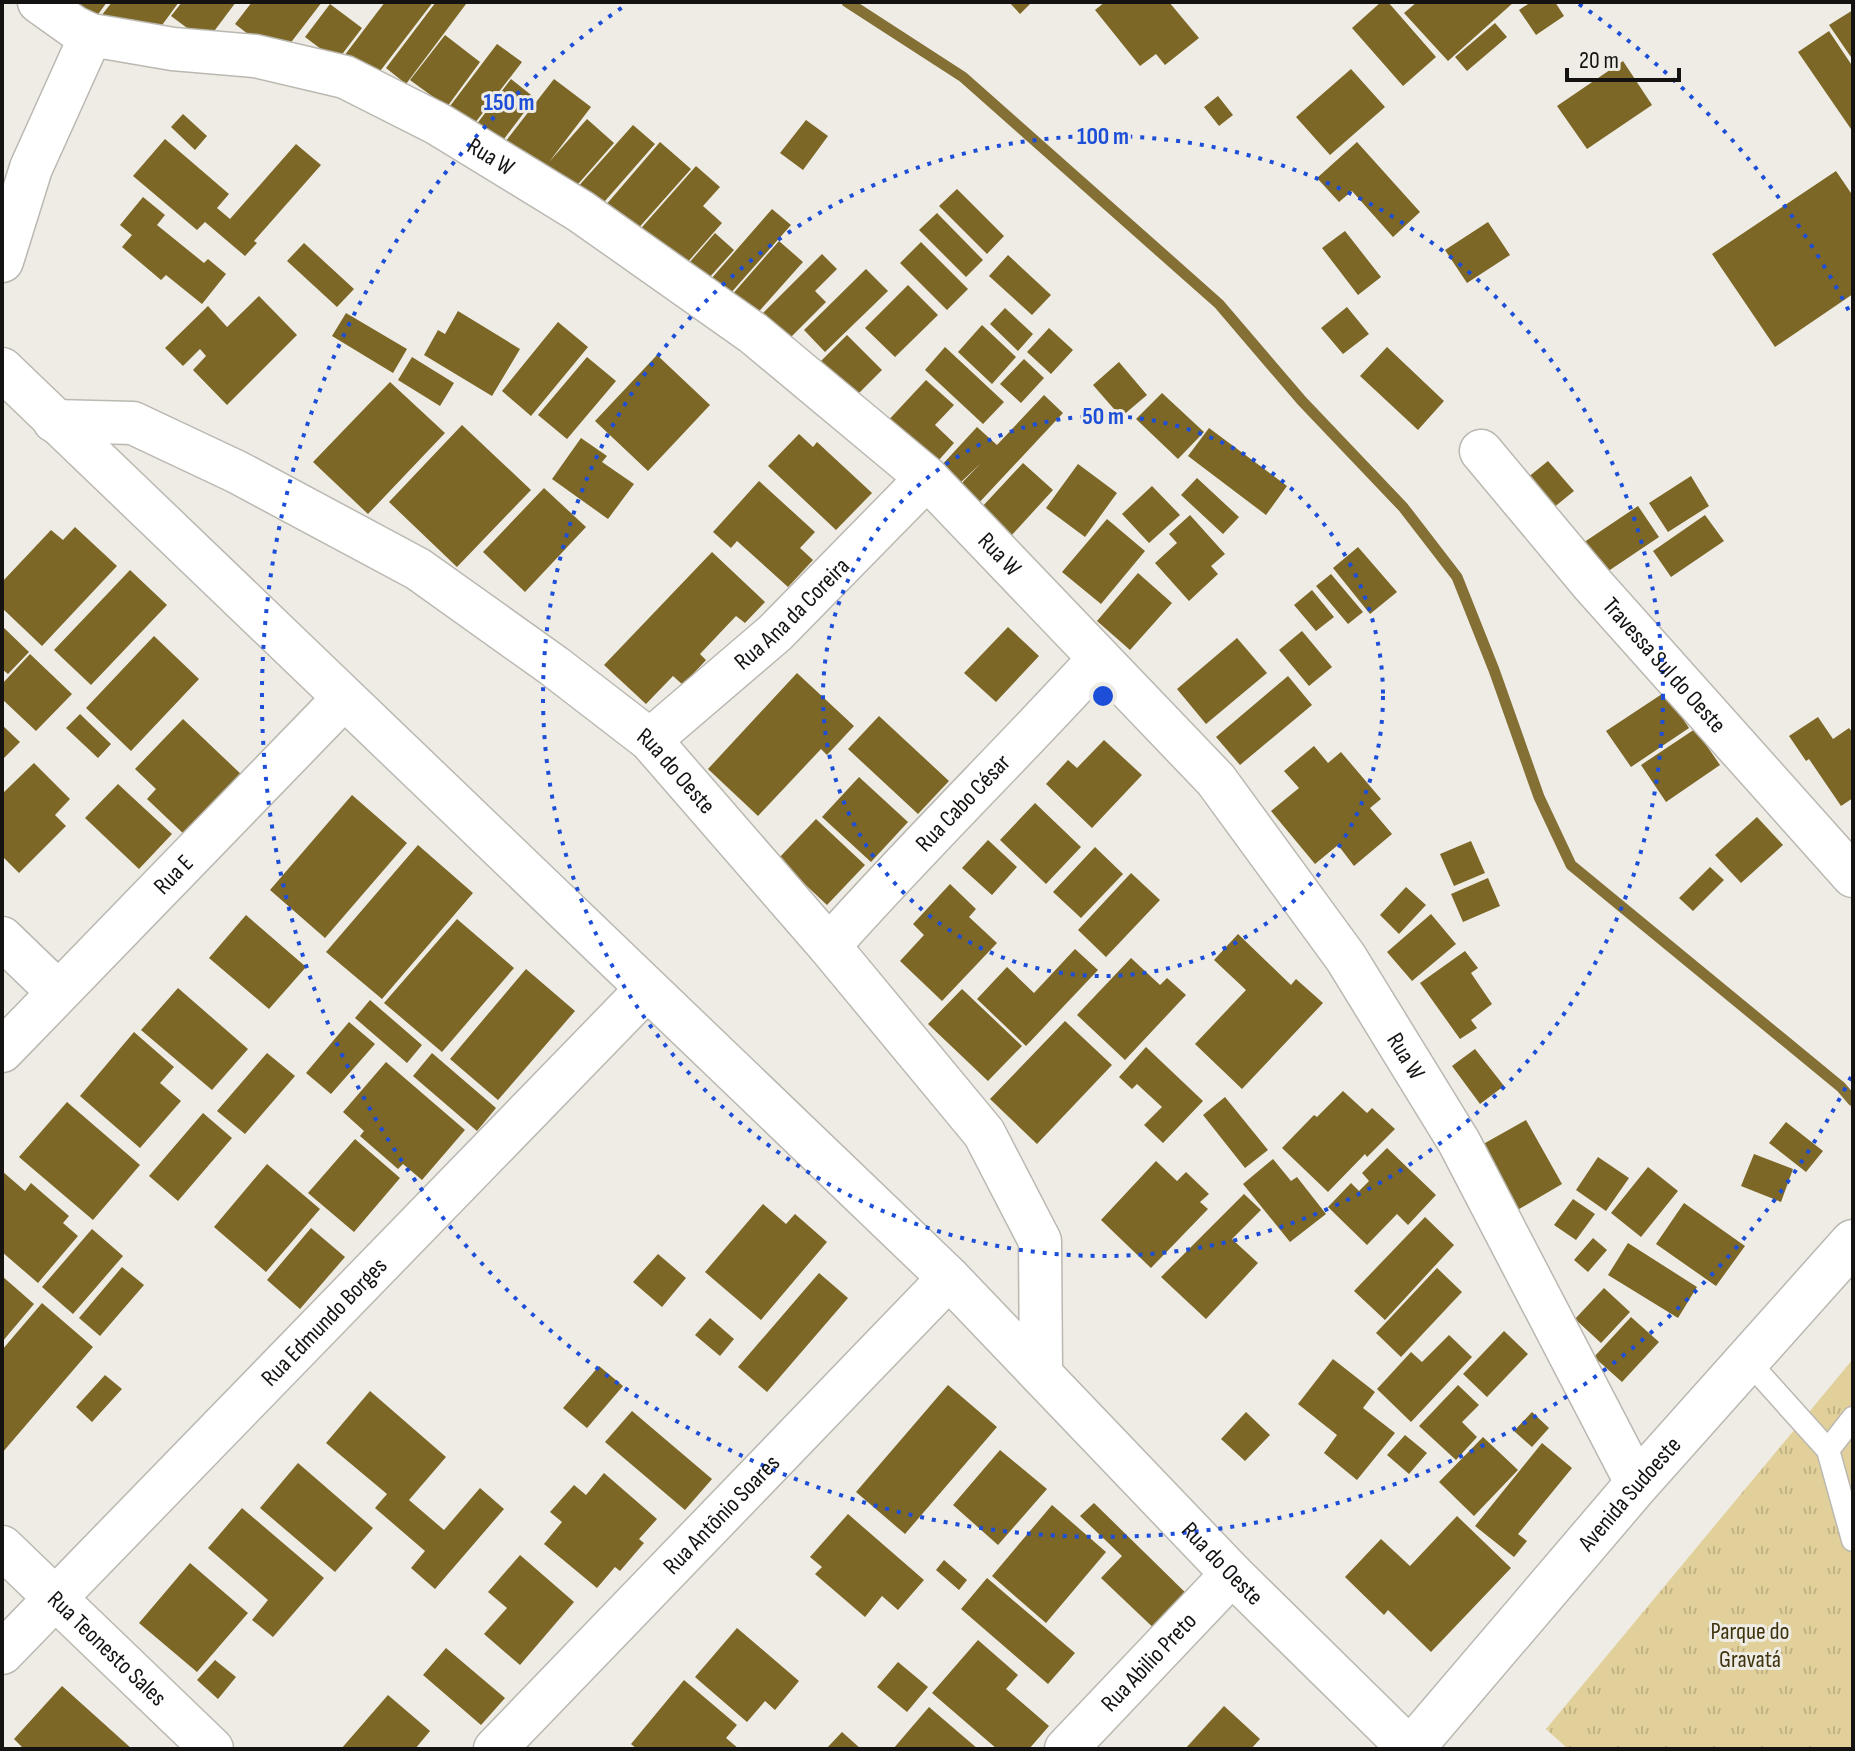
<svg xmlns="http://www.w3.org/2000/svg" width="1855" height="1751" viewBox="0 0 1855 1751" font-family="'Sofia Sans Condensed',sans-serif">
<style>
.park{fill:url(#park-tufts)}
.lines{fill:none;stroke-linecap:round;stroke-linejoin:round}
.stream{stroke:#847034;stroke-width:11}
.building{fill:#7c6727}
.service-casing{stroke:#bab8b1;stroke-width:25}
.minor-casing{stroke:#bab8b1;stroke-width:45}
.tertiary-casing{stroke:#bab8b1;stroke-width:47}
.service{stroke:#fff;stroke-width:22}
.minor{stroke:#fff;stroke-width:42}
.tertiary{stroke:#fff;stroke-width:44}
.ring{fill:none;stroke:#1d4ed8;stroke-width:4;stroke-dasharray:4 8}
.labels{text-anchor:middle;stroke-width:6;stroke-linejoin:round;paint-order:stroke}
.street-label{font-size:24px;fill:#141311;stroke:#eeece4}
.park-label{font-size:24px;fill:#3f330e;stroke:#eeece4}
.centre{fill:#1d4ed8;stroke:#eeece4;stroke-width:4}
.ring-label{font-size:24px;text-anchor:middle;font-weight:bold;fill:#1d4ed8;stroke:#eeece4;stroke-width:6;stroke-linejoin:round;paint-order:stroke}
</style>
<defs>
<pattern id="park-tufts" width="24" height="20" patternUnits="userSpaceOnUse" patternTransform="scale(2)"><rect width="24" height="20" fill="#e2d09a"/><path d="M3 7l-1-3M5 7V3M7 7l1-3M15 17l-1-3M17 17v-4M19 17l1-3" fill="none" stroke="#c1b284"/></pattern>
</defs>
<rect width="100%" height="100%" fill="#eeece4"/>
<path class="park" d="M1853 1359V1749H1568L1546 1729Z"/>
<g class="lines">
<path class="stream" d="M847 2 963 77 1219 304 1302 401 1403 507 1457 577 1494 670 1539 797 1571 865 1841 1087 1853 1101"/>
</g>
<path class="building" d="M71 2H107L94 20Z
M112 2H179L154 36 132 19 119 36 98 20Z
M182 2H236L206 42 171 16Z
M252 2H322L279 58 235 24Z
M385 2H433L371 83 341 60Z
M436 2 466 4 406 84 386 68Z
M1009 2H1032L1020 14Z
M1105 2H1169L1199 38 1165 65 1156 54 1140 66 1095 10Z
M1381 2H1388L1436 57 1403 86 1352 28Z
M1417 2H1514L1448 61 1404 13Z
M1531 2H1555L1564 16 1536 35 1519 10Z
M330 4 362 28 337 61 305 37Z
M1853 10V60L1829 25Z
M1495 23 1507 37 1467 71 1455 57Z
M1829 31 1853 67V132L1798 52Z
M445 35 480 62 447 107 410 80Z
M497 44 522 62 468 132 444 114Z
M1623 61 1652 105 1587 149 1557 106Z
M1351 69 1385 107 1330 155 1296 117Z
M511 79 535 98 498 147 473 129Z
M554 79 591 107 549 162 587 119 614 143 572 191 502 146Z
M1218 96 1233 115 1219 126 1204 107Z
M183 114 207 136 195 150 171 127Z
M806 120 828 136 803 170 780 153Z
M633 125 655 144 598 209 576 189Z
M165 139 229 194 217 208 230 219 296 144 321 165 254 241 257 243 245 256 205 222 197 230 133 176Z
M660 142 691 169 635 232 605 206Z
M1357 142 1420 212 1393 237 1352 191 1339 202 1317 178Z
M696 166 720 187 703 206 722 223 686 264 636 234Z
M1836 171 1853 196V294L1775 347 1712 254Z
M957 189 1004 236 987 254 939 206Z
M143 197 165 215 157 225 204 263 208 259 226 274 202 304 166 275 161 280 122 247 132 235 120 225Z
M772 209 791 225 729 295 711 279Z
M937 213 983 260 966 277 919 230Z
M1488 222 1510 255 1467 283 1445 250Z
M1345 231 1381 277 1358 295 1322 248Z
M715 233 734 250 708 279 689 263Z
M779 241 803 262 754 317 731 296Z
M921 242 968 289 947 310 900 263Z
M304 243 354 289 337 307 287 261Z
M822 254 837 269 815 291 826 302 789 339 763 313Z
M1008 255 1051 295 1032 315 989 276Z
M866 269 888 291 825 352 804 330Z
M908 285 938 315 895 357 865 328Z
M259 296 297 335 227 405 193 370 206 356 200 349 183 366 165 348 208 306 227 327Z
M1347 307 1369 334 1343 354 1321 328Z
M1005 308 1033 334 1018 351 990 324Z
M458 311 520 349 492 396 424 355 438 330 445 334Z
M346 313 407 349 393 373 332 336Z
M558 322 588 347 531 416 502 391Z
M982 325 1016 357 992 384 958 352Z
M1049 328 1073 350 1051 374 1027 352Z
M847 335 882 370 853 399 818 364Z
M945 347 1004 402 983 424 925 370Z
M1387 347 1444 401 1418 430 1360 376Z
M657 355 710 405 648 471 595 421Z
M412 357 454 383 440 406 398 380Z
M587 357 616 381 567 439 538 415Z
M1024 359 1044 378 1021 403 1000 384Z
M1119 362 1147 395 1121 417 1093 385Z
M926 380 954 405 935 425 954 443 931 469 884 425Z
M390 382 445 433 368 514 313 462Z
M1162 393 1204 432 1178 459 1136 419Z
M1044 395 1063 413 976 506 957 488 981 463 959 484 940 467 977 427 997 445Z
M462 425 531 490 457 567 389 502Z
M1209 428 1287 486 1266 515 1188 456Z
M799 434 813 447 817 442 872 493 836 530 768 466Z
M581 438 607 456 602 462 634 484 608 519 552 479Z
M1548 461 1574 491 1547 513 1522 482Z
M1023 463 1053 490 1011 536 981 508Z
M1078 464 1117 493 1085 537 1046 508Z
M1691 476 1709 506 1668 532 1649 503Z
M1197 478 1239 517 1223 534 1181 495Z
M759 481 815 532 800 548 813 560 788 587 737 541 731 548 713 532Z
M1152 486 1180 515 1149 543 1122 514Z
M544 488 586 527 525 592 483 552Z
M1638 506 1659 537 1592 582 1571 551Z
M1190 515 1225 554 1211 566 1218 574 1189 601 1155 563 1177 543 1169 534Z
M1705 515 1724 541 1671 577 1653 551Z
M1107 519 1145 551 1101 604 1062 572Z
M75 527 117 566 42 646 2 608V582L51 530 63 540Z
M1358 547 1397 592 1370 614 1333 568Z
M712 552 765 602 745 623 736 616 700 654 706 660 683 685 673 676 646 704 604 665Z
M130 570 167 605 91 685 54 650Z
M1138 573 1172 603 1130 650 1097 621Z
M1331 574 1363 612 1348 624 1316 586Z
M1312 590 1334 617 1316 631 1294 605Z
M2 626 29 652 8 674 2 669Z
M1008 627 1039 656 996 702 964 673Z
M1302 631 1332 667 1309 686 1279 650Z
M154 636 199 679 131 751 86 708Z
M1237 638 1267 673 1206 724 1177 689Z
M30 654 72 694 36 731 2 699V684Z
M797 673 854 726 827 755 821 749 758 816 708 769Z
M1288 676 1312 705 1240 765 1216 737Z
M1665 692 1689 728 1631 767 1606 731Z
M80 714 111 744 98 758 66 728Z
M879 716 949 781 918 814 848 749Z
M1818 717 1833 739 1849 728 1853 733V798L1841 806 1809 759 1806 761 1789 736Z
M183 719 244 777 187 837 147 799 156 789 135 769Z
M2 725 20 742 2 760Z
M1695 729 1720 765 1666 802 1641 765Z
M1104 740 1142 775 1092 828 1046 784 1068 760 1077 768Z
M1314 746 1328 763 1341 752 1381 799 1370 808 1392 834 1354 866 1338 845 1315 864 1271 811 1299 788 1284 771Z
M34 763 70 799 55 815 66 826 19 873 2 856V794Z
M859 777 908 822 871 862 822 817Z
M118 784 172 834 139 869 85 818Z
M352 795 407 843 325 938 270 890Z
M1035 803 1081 847 1046 884 1000 840Z
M1757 817 1783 845 1741 883 1715 855Z
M816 819 865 865 827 905 778 859Z
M988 840 1017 867 992 895 962 868Z
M1471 841 1485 873 1454 886 1440 854Z
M418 845 473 893 382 999 326 952Z
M1095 847 1123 874 1081 918 1053 892Z
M1710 867 1724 880 1693 911 1679 898Z
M1131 873 1160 900 1106 957 1078 930Z
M1488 878 1500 906 1463 922 1451 894Z
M950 884 976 909 969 917 997 943 942 1001 900 961 924 935 913 924Z
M1406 887 1426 905 1399 934 1380 915Z
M1431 914 1456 944 1412 981 1387 952Z
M246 915 306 967 269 1009 209 958Z
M457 919 514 968 442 1052 384 1003Z
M1238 934 1291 985 1296 979 1323 1003 1242 1089 1195 1044 1246 990 1214 960Z
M1075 949 1098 970 1026 1046 977 999 1007 967 1034 993Z
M1465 951 1478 968 1471 973 1492 1004 1471 1020 1477 1028 1460 1039 1420 983Z
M1131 958 1160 985 1167 978 1186 995 1125 1060 1077 1015Z
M526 969 575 1011 498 1100 450 1059Z
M178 988 248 1049 212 1090 141 1030Z
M962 989 1022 1046 988 1081 928 1024Z
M370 1000 422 1045 407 1063 355 1018Z
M1065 1021 1112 1065 1037 1144 990 1099Z
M349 1022 375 1044 331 1094 306 1073Z
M134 1032 174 1067 160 1083 181 1101 140 1148 80 1096Z
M1146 1047 1203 1101 1163 1143 1144 1125 1162 1107 1137 1084 1132 1089 1119 1077Z
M1475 1049 1504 1086 1480 1104 1452 1066Z
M267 1053 295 1076 245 1134 217 1111Z
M432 1053 496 1108 477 1131 413 1076Z
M386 1062 465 1130 422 1180 403 1164 398 1169 360 1136 364 1131 343 1112Z
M1343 1091 1367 1113 1372 1108 1395 1129 1367 1157 1365 1154 1328 1192 1282 1148 1314 1115 1317 1117Z
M1225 1097 1268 1150 1245 1168 1203 1115Z
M67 1102 140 1165 93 1220 19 1157Z
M203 1113 232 1138 178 1201 149 1176Z
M1526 1120 1562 1184 1514 1212 1478 1147Z
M1786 1122 1823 1151 1806 1172 1769 1143Z
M355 1139 400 1178 354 1232 308 1193Z
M1387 1148 1436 1195 1408 1225 1397 1214 1367 1245 1328 1207 1351 1183 1359 1191 1369 1181 1362 1173Z
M1754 1154 1793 1169 1781 1202 1741 1186Z
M1598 1157 1629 1178 1606 1211 1576 1190Z
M1273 1159 1291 1181 1297 1177 1326 1214 1290 1242 1243 1184Z
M1156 1161 1177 1181 1186 1172 1209 1194 1200 1202 1208 1209 1151 1268 1101 1220Z
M267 1164 320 1209 266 1272 214 1227Z
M1648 1167 1678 1191 1641 1237 1611 1213Z
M2 1171 25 1191 31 1183 69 1216 63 1223 78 1236 38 1283 2 1252Z
M1244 1194 1261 1210 1232 1239 1258 1263 1206 1319 1161 1277Z
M1573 1199 1595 1214 1576 1240 1554 1225Z
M1684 1203 1745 1246 1716 1286 1656 1244Z
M763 1204 786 1224 795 1214 827 1242 761 1320 705 1272Z
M1425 1217 1454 1245 1385 1320 1354 1291Z
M311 1228 345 1257 300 1309 267 1280Z
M92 1229 123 1256 73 1314 42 1287Z
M1593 1238 1607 1250 1588 1272 1574 1260Z
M1628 1243 1697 1287 1678 1318 1608 1275Z
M658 1254 686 1278 662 1307 633 1282Z
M122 1267 144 1285 100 1336 79 1318Z
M1437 1268 1462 1292 1401 1357 1376 1333Z
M819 1273 848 1298 767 1392 738 1367Z
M2 1276 34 1304 2 1342Z
M1604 1288 1630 1312 1601 1343 1575 1319Z
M42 1303 93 1347 2 1453V1350Z
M1631 1317 1659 1342 1622 1382 1594 1357Z
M710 1318 734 1339 720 1356 695 1335Z
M1504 1331 1528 1354 1487 1397 1463 1374Z
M1449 1335 1472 1357 1411 1422 1377 1389 1411 1352 1422 1362Z
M1333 1359 1375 1392 1363 1408 1395 1433 1357 1480 1324 1453 1337 1435 1298 1404Z
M599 1366 623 1386 587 1428 563 1408Z
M105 1375 122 1389 92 1422 76 1407Z
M948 1385 997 1427 905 1534 856 1492Z
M1458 1385 1479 1405 1462 1422 1477 1437 1456 1460 1419 1426Z
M370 1391 446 1457 409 1500 444 1530 480 1488 504 1509 435 1589 411 1568 425 1551 375 1508 387 1494 326 1443Z
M632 1411 712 1479 685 1510 605 1442Z
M1246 1412 1270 1435 1245 1461 1221 1439Z
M1532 1412 1549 1428 1532 1447 1514 1431Z
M1405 1435 1427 1453 1409 1474 1387 1455Z
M1483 1437 1518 1470 1474 1516 1439 1482Z
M1542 1443 1572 1468 1518 1534 1527 1541 1514 1557 1475 1526Z
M1000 1450 1047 1489 998 1545 953 1505Z
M298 1463 373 1528 335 1572 260 1508Z
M604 1473 657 1519 639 1539 644 1543 620 1571 615 1567 597 1588 544 1544 562 1522 550 1512 574 1485 586 1495Z
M1094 1503 1194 1601 1161 1635 1101 1578 1122 1556 1080 1516Z
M1052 1505 1106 1552 1046 1623 992 1576Z
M242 1508 324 1578 273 1637 252 1620 268 1600 208 1548Z
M848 1514 924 1580 898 1610 882 1596 865 1617 815 1574 822 1567 810 1557Z
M1457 1516 1511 1568 1431 1652 1388 1610 1384 1615 1345 1577 1381 1539 1410 1566Z
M520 1555 574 1602 520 1665 484 1634 507 1608 488 1592Z
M944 1560 967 1580 959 1590 936 1570Z
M190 1563 248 1613 197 1672 139 1623Z
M987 1578 1075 1653 1048 1684 961 1609Z
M737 1628 799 1681 775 1710 765 1701 747 1722 695 1677Z
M978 1640 1018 1675 1006 1689 1049 1726 1029 1749H997L932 1693Z
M446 1648 505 1698 481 1725 423 1675Z
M215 1660 236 1677 218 1699 197 1680Z
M898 1662 928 1687 907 1712 877 1687Z
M684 1680 737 1725 726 1738 739 1749H637L631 1744Z
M62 1686 132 1749H24L14 1739Z
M388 1695 430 1731 415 1749H341Z
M1224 1706 1260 1739 1251 1749H1185Z
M929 1707 978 1749H893Z
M842 1732 861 1749H826Z"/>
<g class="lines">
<defs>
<path id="service" d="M1747 1360 1828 1450 1853 1540
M1828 1450 1853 1418"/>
<g id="minor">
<path id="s1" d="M39 2 74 27 91 35 173 49 255 56 345 77 438 124 580 211 753 333 927 478 1216 780 1346 958 1459 1142 1637 1484"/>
<path d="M2 261 31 168 91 35"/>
<path id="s2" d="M2 369 949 1278 1232 1574 1410 1749"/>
<path id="s3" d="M54 421 133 423 237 472 418 569 554 666 650 740 829 946 984 1133 1040 1241 1041 1374"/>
<path id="s4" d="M1481 451 1593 585 1853 876"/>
<path id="s5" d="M650 740 775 633 927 478"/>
<path d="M2 938 58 992"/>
<path id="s6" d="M829 946C916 848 1010 756 1098 660"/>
<path id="s7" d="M2 1051 344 698"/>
<path id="s8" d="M2 1547 212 1749"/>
<path id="s9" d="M2 1653 647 989"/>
<path id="s10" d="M495 1749 949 1278"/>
<path id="s11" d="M1066 1749 1232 1574"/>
</g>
<g id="tertiary">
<path id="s12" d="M1411 1749 1637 1484 1853 1242"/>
</g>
</defs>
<use href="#service" class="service-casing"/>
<use href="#minor" class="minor-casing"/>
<use href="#tertiary" class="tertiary-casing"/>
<use href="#service" class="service"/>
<use href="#minor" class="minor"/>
<use href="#tertiary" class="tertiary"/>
</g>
<g class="ring">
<circle cx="1103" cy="696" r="280"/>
<circle cx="1103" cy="696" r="560"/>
<path d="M1851 1077A840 840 0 1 1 627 4M1579 4A840 840 0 0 1 1851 315"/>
</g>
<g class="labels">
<g class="street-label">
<text dy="8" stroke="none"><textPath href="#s1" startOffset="486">Rua W</textPath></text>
<text dy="8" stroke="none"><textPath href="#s1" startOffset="1134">Rua W</textPath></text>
<text dy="8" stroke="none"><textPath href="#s5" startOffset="190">Rua Ana da Coreira</textPath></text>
<text dy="8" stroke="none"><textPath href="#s4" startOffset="282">Travessa Sul do Oeste</textPath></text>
<text dy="8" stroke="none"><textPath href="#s3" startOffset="728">Rua do Oeste</textPath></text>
<text dy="8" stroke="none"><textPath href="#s6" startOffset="196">Rua Cabo César</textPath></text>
<text dy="8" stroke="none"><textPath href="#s7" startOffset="246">Rua E</textPath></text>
<text dy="8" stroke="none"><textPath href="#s1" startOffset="1782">Rua W</textPath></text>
<text dy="8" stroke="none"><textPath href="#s9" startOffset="462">Rua Edmundo Borges</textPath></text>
<text dy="8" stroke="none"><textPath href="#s12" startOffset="336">Avenida Sudoeste</textPath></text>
<text dy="8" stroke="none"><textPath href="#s10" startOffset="326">Rua Antônio Soares</textPath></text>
<text dy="8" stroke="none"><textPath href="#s2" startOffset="1708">Rua do Oeste</textPath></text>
<text dy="8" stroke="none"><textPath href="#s8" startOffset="146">Rua Teonesto Sales</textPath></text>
<text dy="8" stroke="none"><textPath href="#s11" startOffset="120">Rua Abilio Preto</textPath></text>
</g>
<g class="park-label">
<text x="1750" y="1639">Parque do<tspan x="1750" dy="28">Gravatá</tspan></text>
</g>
</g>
<circle cx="1103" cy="696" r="12" class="centre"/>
<g class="ring-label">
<text x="509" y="110">150 m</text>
<text x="1103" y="144">100 m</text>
<text x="1103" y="424">50 m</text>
</g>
<rect width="1855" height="1751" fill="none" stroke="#141311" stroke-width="8"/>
<path d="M1567 68v12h112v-12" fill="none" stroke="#141311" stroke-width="4"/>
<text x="1579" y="68" font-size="24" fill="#141311" stroke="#eeece4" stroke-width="6" paint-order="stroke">20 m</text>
</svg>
